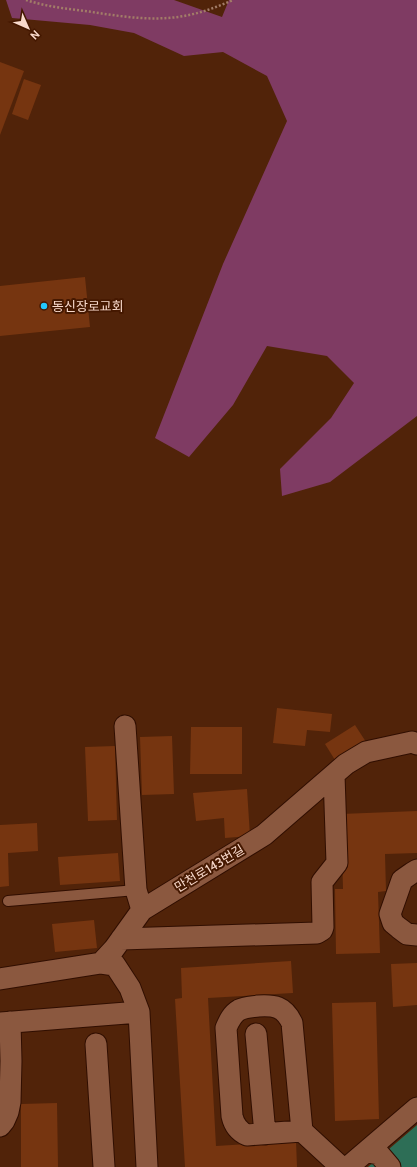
<svg xmlns="http://www.w3.org/2000/svg" width="417" height="1167" viewBox="0 0 417 1167" font-family="Cabin,'Noto Sans KR',sans-serif">
<style>
.green{fill:#7f3b63}
.water{fill:#2d6e56}
.building{fill:#763510}
.lines{fill:none;stroke-linecap:round;stroke-linejoin:round}
.service-casing{stroke:#300e00;stroke-width:12}
.minor-casing{stroke:#300e00;stroke-width:23}
.path{stroke:#a27c68;stroke-width:2.5;stroke-dasharray:2 2;stroke-linecap:butt}
.service{stroke:#8b583f;stroke-width:10}
.minor{stroke:#8b583f;stroke-width:21}
.poi-dot{fill:#22c9fd;stroke:#451800;stroke-width:1.5}
.labels{text-anchor:middle;stroke-width:4;stroke-linejoin:round;paint-order:stroke}
.poi-label{font-size:13px;fill:#f8d9cb;stroke:#451800;text-anchor:start}
.street-label{font-size:13px;fill:#f8d9cb;stroke:#451800}
</style>
<rect width="100%" height="100%" fill="#512309"/>
<path class="green" d="M6 0H174L222 17 229 0H417V416L330 482 282 496 280 469 331 418 354 383 327 356 267 346 233 405 189 457 155 438 223 264 287 121 267 76 223 52 184 56 134 33 90 25 12 18Z"/>
<path class="water" d="M417 1125V1167H368Z"/>
<path class="building" d="M0 62 24 71 0 135Z
M24 79 41 85 28 120 12 114Z
M85 277 90 327 0 336V286Z
M277 708 332 714 330 732 307 730 305 746 273 743Z
M355 725 366 742 335 760 325 744Z
M191 727H242V774H190Z
M172 736 174 794 142 795 140 737Z
M115 746 117 820 88 821 85 747Z
M247 789 250 836 225 838 224 818 196 821 193 793Z
M417 811V853L385 854 386 891 378 892 380 953 336 954 335 889H343L341 814Z
M37 823 38 851 8 853 9 886 0 887V825Z
M118 853 120 881 60 885 58 857Z
M94 920 97 948 55 952 52 924Z
M291 961 293 993 208 998 216 1146 296 1141 297 1167H185L175 999 182 998 181 968Z
M417 963V1005L393 1007 391 964Z
M376 1002 379 1119 335 1121 332 1003Z
M57 1103 58 1167H21V1104Z"/>
<g class="lines">
<defs>
<path id="service" d="M8 901 136 890"/>
<path id="minor" d="M125 726 136 890 142 910
M417 870 412 873 402 880 390 914 393 923 399 928 407 934 417 935
M121 939 317 933 322 930 323 927 322 882 337 863 334 775
M101 963 115 965 130 988 139 1012 147 1167
M0 979 101 963 114 949 142 910 264 835 346 764 366 752 412 742 417 744
M0 1023 139 1012
M256 1034 265 1134
M96 1044 104 1167
M0 1126 4 1121 8 1112 10 1102 11 1061 10 1022
M302 1131 247 1135C238 1131 234 1125 232 1116L226 1028C229 1021 232 1014 239 1010 245 1007 251 1007 258 1006 274 1005 284 1006 292 1023L302 1131 341 1167
M373 1153 379 1154 390 1167
M348 1167 417 1108"/>
</defs>
<use href="#service" class="service-casing"/>
<use href="#minor" class="minor-casing"/>
<path class="path" d="M26 0C47 7 70 9 92 12 124 17 157 22 189 15 204 12 219 6 233 0"/>
<use href="#service" class="service"/>
<use href="#minor" class="minor"/>
</g>
<circle class="poi-dot" cx="44" cy="306" r="4"/>
<g class="labels">
<g class="poi-label">
<text x="52" y="311">동신장로교회</text>
</g>
<g class="street-label">
<text transform="translate(209 868) rotate(-31)" y="5">만천로143번길</text>
</g>
</g>
<g transform="translate(28 28) rotate(135)" stroke="#451800" stroke-width="3" paint-order="stroke">
<path d="M0-3L7 15L0 10L-7 15Z" fill="#f8d9cb"/>
<text y="-6" font-size="11" font-weight="bold" text-anchor="middle" fill="#f8d9cb">N</text>
</g>
</svg>
